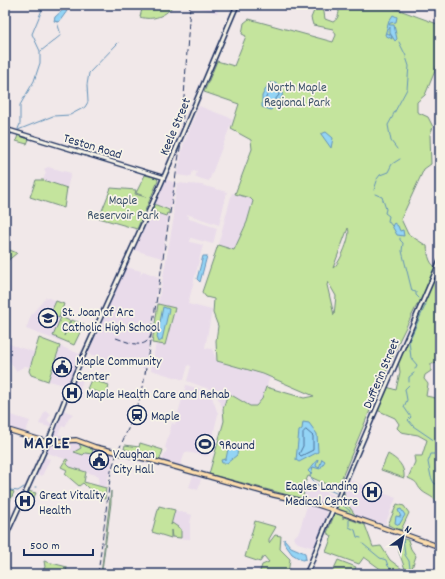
<svg xmlns="http://www.w3.org/2000/svg" width="445" height="579" viewBox="0 0 445 579" font-family="Dekko,sans-serif">
<style>
.built{fill:#e9dbea}
.green{fill:#c4e49d;stroke:#708a7e;fill-rule:evenodd}
.water{fill:#93d4f5;stroke:#6392b9}
.lines{fill:none;stroke-linecap:round;stroke-linejoin:round}
.shore{stroke:#4b719a;stroke-width:1}
.stream{stroke:#6392b9;stroke-width:1}
.secondary-casing{stroke:#1b2f5e;stroke-width:6}
.primary-casing{stroke:#1b2f5e;stroke-width:6}
.secondary{stroke:#f7f3e8;stroke-width:3}
.primary{stroke:#fcdcac;stroke-width:3.5}
.rail{stroke:#1b2f5e;stroke-width:1;stroke-dasharray:6 3;stroke-linecap:butt}
.labels{text-anchor:middle;stroke-width:3.5;stroke-linejoin:round;paint-order:stroke}
.park-label{font-size:13px;fill:#3d536b;stroke:#f7f3e8}
.street-label{font-size:13px;fill:#1b2f5e;stroke:#f7f3e8}
.poi-label{font-size:13px;fill:#1b2f5e;stroke:#f7f3e8;text-anchor:start}
.district-label{font-size:17px;font-weight:bold;letter-spacing:1px;fill:#1b2f5e;stroke:#f7f3e8}
</style>
<rect width="100%" height="100%" fill="#f1e8e9"/>
<filter id="ink" filterUnits="userSpaceOnUse"><feTurbulence type="fractalNoise" baseFrequency=".025" numOctaves="2"/><feDisplacementMap in="SourceGraphic" scale="8" xChannelSelector="R" yChannelSelector="G"/><feConvolveMatrix kernelMatrix="1 2 1 2 8 2 1 2 1" color-interpolation-filters="sRGB"/></filter>
<g filter="url(#ink)">
<path class="built" d="M197 5H223V7L220 6 217 13 196 7Z
M199 106 233 119 209 181 195 177 197 172 193 171 191 177 177 175 183 146Z
M48 167 71 173 67 188 43 180 46 173 44 169Z
M165 179 175 183 170 209 154 204Z
M177 183 201 185 227 192 219 225 187 214 189 219 217 228 213 244 191 238 190 242 203 245 188 304 212 310 205 348 212 349 217 361 270 377 262 399 256 406H250L228 393 223 409 218 398 209 389 187 381 191 366 188 365 184 380 151 370 156 343 165 345 175 308 158 304 174 217 173 209Z
M232 193 253 199 247 222 234 250 218 245Z
M151 211 166 216 167 214H169L162 258 134 250Z
M126 267 141 271 140 276 143 271 159 277 145 369 88 354Z
M46 297 64 304 60 315 71 320 62 342 26 329 31 315Z
M9 344 34 352 30 367 25 366 16 371 5 354Z
M60 346 82 355 69 386 48 381Z
M76 378 83 380 77 400 73 399 74 395 70 393Z
M186 385 201 389 212 397 218 414 208 456 185 452 180 467 163 463 162 461 167 449 165 448 172 423 175 424Z
M63 410 73 414 69 418 65 427 62 426 58 434 66 437 53 441V433Z
M45 411 51 414 47 420 53 425 52 428 39 424Z
M8 414 30 421 25 433 5 427Z
M69 441 114 454 106 488 98 486 99 476 70 467 67 464 68 460 45 452 49 444Z
M43 457 50 459 42 476 35 474Z
M193 476 201 479 198 490 189 487Z
M348 479 396 498 385 524 356 516 345 501 343 491Z
M305 483 335 496 330 506 303 499Z
M307 506 325 510 328 515 314 548 298 543 293 538 299 532Z
M175 510 192 515 190 523V539L171 538V526Z"/>
<path class="green" d="M143 5H173C167 16 152 21 140 17Z
M338 5H395L394 8 440 25V59L425 95 417 102V112L428 117 433 127 430 135 431 164 424 169 401 219 408 234 427 246C428 255 429 267 440 268V360L439 363 431 364V371L425 375 424 379 428 384 426 396 440 399V504L437 503C433 496 428 496 422 491 415 484 420 483 408 478L415 462 414 456H422L427 440 418 435 401 432 397 428 399 424 395 418 377 410 387 387 396 390 400 372 398 360 417 319 418 303 400 339 337 489 308 476 305 483 303 499 209 474 224 421 223 409 228 393 250 406H256L262 399 266 387 304 398 314 396 263 374 217 361 216 341 218 326 213 313 214 299 206 297 202 292 218 245 234 250 247 222 253 201 250 198 235 194 252 149 251 140 231 129 239 104 204 92 217 61 234 66 246 36 242 34 244 23 249 19 333 42 336 35 333 29 313 25 311 18 316 6H323L325 19 333 22C339 19 340 11 338 5ZM348 228C352 234 340 264 333 268ZM328 282 336 296 334 315 327 285Z
M18 135 29 139 27 144 16 141Z
M145 175 157 178 158 181 137 229 99 218 111 188 136 190 135 194 146 197 136 193Z
M36 180H43L67 188 64 208 30 197Z
M154 204 169 210V214L167 213 166 216 151 211Z
M5 248 17 253 6 262H5Z
M56 301 64 304 59 318 50 314Z
M158 304 175 308 165 345 152 343Z
M61 317 70 321 64 336 71 320 84 324 74 345 53 336Z
M39 338 60 346 48 381 31 375 29 371Z
M91 380 109 385 107 395 87 389Z
M79 443 92 447 90 449H93L92 454 85 453 83 455 74 452 81 448Z
M140 443 163 450 159 462 134 456 135 452 124 449 125 445 139 447Z
M388 454C398 460 405 466 404 478L381 470Z
M66 459 68 460 67 464 70 467 86 472 84 482 106 488 105 499 101 498V494L91 491 83 483 79 486 65 474 67 470 61 467Z
M5 489 14 492 6 510 5 508Z
M27 491 36 493 32 502 24 499Z
M111 491V503L102 570 103 572 110 574H101Z
M344 492 345 501 356 516 340 510 337 507Z
M397 504 404 506 409 513 401 530 388 525Z
M159 506 175 510 171 525 172 523 181 529V538L172 537 171 530V538L152 532Z
M335 513 343 516V519L344 517 365 525 373 547 381 546 390 560 406 572 399 552V538L408 540 411 549 416 556 410 574 386 573 364 557 359 564 326 552 332 536 327 533Z
M255 521 276 527 269 539V543L275 535 281 536 280 549 290 559 288 574H259L262 565 269 562 264 556 260 562 245 557Z
M338 560 356 567 353 574 332 573Z
M44 561 67 567 66 574H40L45 567Z"/>
<path class="water" d="M64 9 67 11 59 22 54 21 55 17Z
M393 15 397 17 396 22 390 23 389 25H394L397 39 395 41 390 33V27L387 33 391 35 392 39 385 35 389 21Z
M269 83H275L283 88 282 97 271 110 262 107V96Z
M326 132 333 138 331 148 321 134Z
M394 223 398 226 400 231 403 230 404 236 397 235 392 226Z
M203 256H207L200 282 197 279Z
M163 307 169 309 162 340 159 342 157 337Z
M303 422 309 423 317 434 318 452 299 462 296 460 299 431 302 429Z
M232 445 238 448 237 455 227 463H222L221 460 226 459 228 449Z
M318 459 316 466 319 468 322 459 325 461 320 469 313 467 311 474 308 471Z
M401 509 405 515 399 525 395 523 396 516 401 517 398 510Z
M284 539 291 547 305 553 306 559 302 560 292 554 284 543Z"/>
<g class="lines">
<path class="shore" d="M273 87 278 89 279 95 274 101 267 105 266 98Z
M306 430 313 436V450L301 456 299 454 303 446V433Z"/>
<path class="stream" d="M399 42 406 56
M41 51 61 35 57 22
M393 115 407 89 409 66 406 57
M393 116 388 125 391 141 397 149
M18 129 20 124V105L34 81 40 63V51L32 34 44 5
M18 130 53 116 70 115 85 107 88 102 87 85 89 73 118 43
M5 135 12 134
M377 179 380 175 388 172 392 164 400 159
M374 190 377 181
M375 194 382 197 386 209 385 213 389 216 388 221 392 226
M400 238V240L403 243 402 251 412 291 416 292V295L419 298
M415 369 417 365 411 358 409 341 426 304
M409 382V377L414 373
M409 385 405 389 407 400 404 407 411 417 408 420 413 426 438 443 437 450 435 454H431L428 462 431 477 434 483 440 486
M311 473 310 476 316 484 336 493
M35 487H37
M5 491 10 490 18 491 24 487
M5 492V493
M342 496 344 506 350 511
M349 520V527L355 530 357 537 361 538
M403 538 405 555 409 561 411 574
M363 544 380 558 386 560 388 566 397 574"/>
<defs>
<path id="secondary" d="M5 129 162 177
M329 519 440 261
M5 538 46 447 75 374 161 184 237 5
M312 560 329 518
M306 574 313 559"/>
<path id="primary" d="M5 429 47 442 76 440 95 447 154 461 274 495 315 504 351 516
M350 516 395 532
M395 531 440 547"/>
</defs>
<use href="#secondary" class="secondary-casing"/>
<use href="#primary" class="primary-casing"/>
<use href="#secondary" class="secondary"/>
<use href="#primary" class="primary"/>
<path class="rail" d="M182 128 190 5
M116 338C128 342 145 351 151 335
M98 574 111 471 116 456 136 411 143 387 181 142"/>
</g>
</g>
<defs>
<symbol id="school-ring" viewBox="-11 -11 22 22"><circle r="9.5" fill="#f7f3e8" stroke="#1b2f5e" stroke-width="1.5"/><path d="M0-5L7-2L0 1L-7-2ZM-4 1L0 2.5L4 1V4Q0 6-4 4Z" fill="#1b2f5e"/></symbol>
<symbol id="civic-ring" viewBox="-11 -11 22 22"><circle r="9.5" fill="#f7f3e8" stroke="#1b2f5e" stroke-width="1.5"/><path d="M-.6-6.5H3V-4.5H.6V-3L4-1V1h2V6H-6V1h2V-1L-.6-3ZM-1.2 2.5V6h2.4V2.5Z" fill="#1b2f5e"/></symbol>
<symbol id="hospital-ring" viewBox="-11 -11 22 22"><circle r="9.5" fill="#f7f3e8" stroke="#1b2f5e" stroke-width="1.5"/><path d="M-5-5h3v3.5h4V-5h3V5h-3V1.5h-4V5h-3Z" fill="#1b2f5e"/></symbol>
<symbol id="station-ring" viewBox="-11 -11 22 22"><circle r="9.5" fill="#f7f3e8" stroke="#1b2f5e" stroke-width="1.5"/><path d="M-3-6H3Q5-6 5-4V2Q5 4 3 4L4.5 6H3L1.5 4h-3L-3 6H-4.5L-3 4Q-5 4-5 2V-4Q-5-6-3-6ZM-3.5-4v3h7v-3ZM-3.5 1v1.5H-2V1ZM2 1v1.5H3.5V1Z" fill="#1b2f5e"/></symbol>
<symbol id="stadium-ring" viewBox="-11 -11 22 22"><circle r="9.5" fill="#f7f3e8" stroke="#1b2f5e" stroke-width="1.5"/><path d="M0-5a6.5 5 0 1 0 0 10a6.5 5 0 1 0 0-10ZM-3.5-1.8h7v3.6h-7Z" fill="#1b2f5e"/></symbol>
</defs>
<g fill-rule="evenodd">
<use href="#school-ring" x="37" y="307" width="22" height="22"/>
<use href="#civic-ring" x="51" y="356" width="22" height="22"/>
<use href="#hospital-ring" x="61" y="382" width="22" height="22"/>
<use href="#station-ring" x="126" y="404" width="22" height="22"/>
<use href="#stadium-ring" x="194" y="433" width="22" height="22"/>
<use href="#civic-ring" x="88" y="449" width="22" height="22"/>
<use href="#hospital-ring" x="361" y="481" width="22" height="22"/>
<use href="#hospital-ring" x="14" y="490" width="22" height="22"/>
</g>
<g class="labels">
<g class="park-label">
<text x="297" y="91">North Maple<tspan x="297" dy="15">Regional Park</tspan></text>
<text x="123" y="204">Maple<tspan x="123" dy="15">Reservoir Park</tspan></text>
</g>
<g class="street-label">
<text transform="translate(174 126) rotate(-67)" y="5">Keele Street</text>
<text transform="translate(93 145) rotate(17)" y="5">Teston Road</text>
<text transform="translate(380 373) rotate(-67)" y="5">Dufferin Street</text>
</g>
<g class="poi-label">
<text x="62" y="316">St. Joan of Arc<tspan x="62" dy="15">Catholic High School</tspan></text>
<text x="76" y="365">Maple Community<tspan x="76" dy="15">Center</tspan></text>
<text x="86" y="398">Maple Health Care and Rehab</text>
<text x="151" y="420">Maple</text>
<text x="219" y="449">9Round</text>
<text x="113" y="458">Vaughan<tspan x="113" dy="15">City Hall</tspan></text>
<text x="358" y="490" text-anchor="end">Eagles Landing<tspan x="358" dy="15">Medical Centre</tspan></text>
<text x="39" y="499">Great Vitality<tspan x="39" dy="15">Health</tspan></text>
</g>
<g class="district-label">
<text x="47" y="448">MAPLE</text>
</g>
</g>
<rect width="445" height="579" fill="none" stroke="#f7f3e8" stroke-width="20"/>
<rect x="10" y="10" width="425" height="559" fill="none" stroke="#1b2f5e" stroke-width="1.5" filter="url(#ink)"/>
<g transform="translate(403 537) rotate(33)" stroke="#f7f3e8" stroke-width="3" paint-order="stroke">
<path d="M0-3L7 15L0 10L-7 15Z" fill="#1b2f5e"/>
<text y="-6" font-size="11" font-weight="bold" text-anchor="middle" fill="#1b2f5e">N</text>
</g>
<path d="M24 549v6h69v-6" fill="none" stroke="#1b2f5e" stroke-width="2"/>
<text x="30" y="549" font-size="12" fill="#1b2f5e" stroke="#f7f3e8" stroke-width="3" paint-order="stroke">500 m</text>
</svg>
